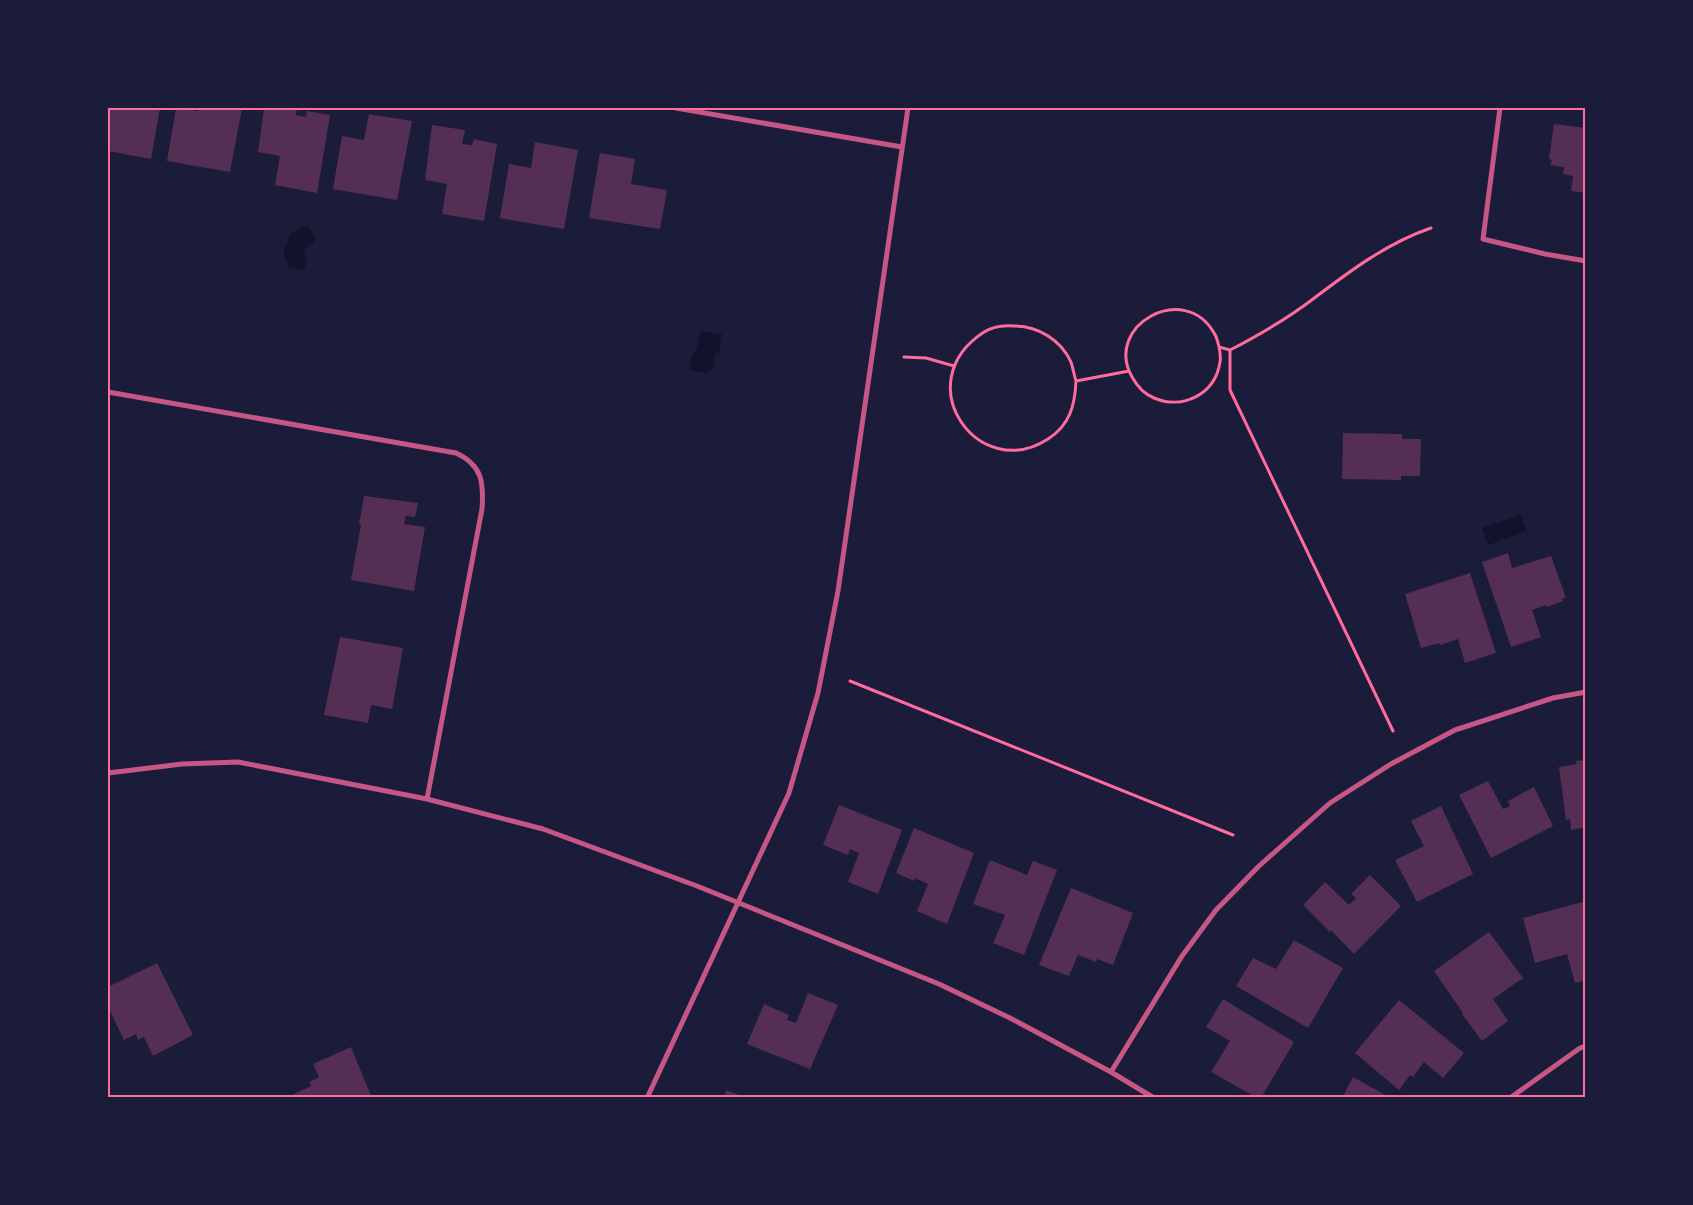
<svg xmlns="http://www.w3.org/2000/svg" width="1693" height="1205" viewBox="0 0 1693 1205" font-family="'Open Sans',sans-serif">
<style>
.water{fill:#12122b}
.building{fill:#542f53}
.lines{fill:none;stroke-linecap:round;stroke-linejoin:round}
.path{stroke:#ff6b9d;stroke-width:3}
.minor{stroke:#c65784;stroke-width:5}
.neatline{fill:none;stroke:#ff6b9d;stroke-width:2}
</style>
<rect width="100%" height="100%" fill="#1b1b3a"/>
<path class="water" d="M303 226 308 227 315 237 314 242 305 249 304 253 307 257 305 267 302 270 289 268 287 265V260L284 255 285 245 288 243 289 235Z
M700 331 722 334 719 351 715 354 713 369 706 373 689 370 692 354 697 350Z
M1521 515 1526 531 1488 545 1482 528Z"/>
<path class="building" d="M108 108H160L151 159 108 151Z
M176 108 197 111 198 108H242L230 172 167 161Z
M264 108H297L296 115 306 117 307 111 330 115 317 193 275 185 280 156 258 152Z
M369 114 412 121 397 200 333 189 342 136 364 140Z
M1554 124 1586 128V193L1571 191 1573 176 1563 174 1564 167 1550 165 1552 160 1549 159Z
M432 125 465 130 462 144 472 145 474 139 497 144 484 221 442 214 447 184 425 180Z
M535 142 578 150 564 229 500 218 509 164 531 168Z
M600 153 635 159 631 184 667 190 660 229 589 218Z
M1343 433 1402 434V439H1421L1420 476H1401V480L1342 479Z
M364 496 418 503 415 517 406 516 404 524 425 527 414 591 351 580 361 525 359 524Z
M1508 553 1512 568 1551 556 1566 598 1562 599 1563 601 1547 607 1546 605 1532 610 1541 637 1511 647 1482 562Z
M1470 573 1496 653 1465 663 1458 639 1440 645 1439 643 1421 648 1405 594Z
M340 637 403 648 392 709 371 705 368 723 324 715Z
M1586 760V827L1571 830 1570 819 1566 820 1559 767 1577 764 1576 761Z
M1488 781 1503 809 1510 806 1508 801 1534 787 1553 826 1491 858 1459 795Z
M839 805 902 830 878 894 848 882 859 853 850 849 848 855 823 845Z
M1441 806 1473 874 1417 902 1395 860 1424 846 1411 821Z
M914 828 974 853 947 924 917 911 928 884 915 878 914 881 896 873Z
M990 860 1027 875 1033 861 1057 870 1024 955 993 943 1005 915 973 904Z
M1370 875 1401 906 1354 954 1331 930 1330 932 1303 905 1325 882 1349 905 1356 898 1351 894Z
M1071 888 1133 913 1113 965 1097 959 1096 962 1078 955 1069 976 1039 965Z
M1586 901V980L1575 983 1567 954 1535 963 1523 918Z
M1489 932 1523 978 1493 999 1508 1021 1482 1041 1462 1014 1463 1013 1434 971Z
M1294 940 1343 968 1308 1028 1236 986 1253 958 1276 969Z
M157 963 193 1035 153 1056 144 1037 138 1040 136 1034 124 1040 108 1007V987Z
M808 993 838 1005 810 1069 747 1044 764 1004 789 1015 787 1020 796 1023Z
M1223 999 1294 1042 1261 1098H1257L1211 1072 1230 1041 1206 1027Z
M1399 1000 1464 1053 1443 1078 1424 1062 1413 1077 1410 1075 1399 1090 1355 1053Z
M351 1047 372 1098H293L292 1095 311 1086 309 1082 319 1077 313 1064Z
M1353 1077 1391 1098H1342Z
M726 1090 744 1097V1098H724Z"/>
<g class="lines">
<path class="path" d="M1219 347C1220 352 1221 358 1220 362 1215 395 1182 410 1154 398 1144 394 1137 386 1132 377 1103 325 1185 281 1214 333 1217 337 1218 343 1219 347L1230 350C1259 335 1287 319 1313 299 1350 271 1387 243 1431 228
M1230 350V390L1393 731
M904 357 926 358 954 366
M1076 381C1075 405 1070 425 1048 439 979 484 906 383 984 332 992 327 1004 325 1014 326 1038 326 1061 340 1071 362 1073 368 1074 375 1076 381L1129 371
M850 681 1233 835"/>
<path class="minor" d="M676 108 902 147
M1500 108 1483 239 1545 254 1586 261
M108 392 456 453C482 465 484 482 482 509L427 799
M108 773 182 764 238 762 427 799 543 829 697 886 939 984 1010 1018 1111 1072 1154 1098
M1111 1072 1182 956 1216 910 1259 866 1330 803 1391 764 1455 730 1553 698 1586 692
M647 1098 789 793 818 693 838 591 908 108
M1510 1098 1580 1048 1586 1046"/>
</g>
<rect width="1693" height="1205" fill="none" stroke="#1b1b3a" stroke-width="218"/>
<rect x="109" y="109" width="1475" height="987" class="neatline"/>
</svg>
